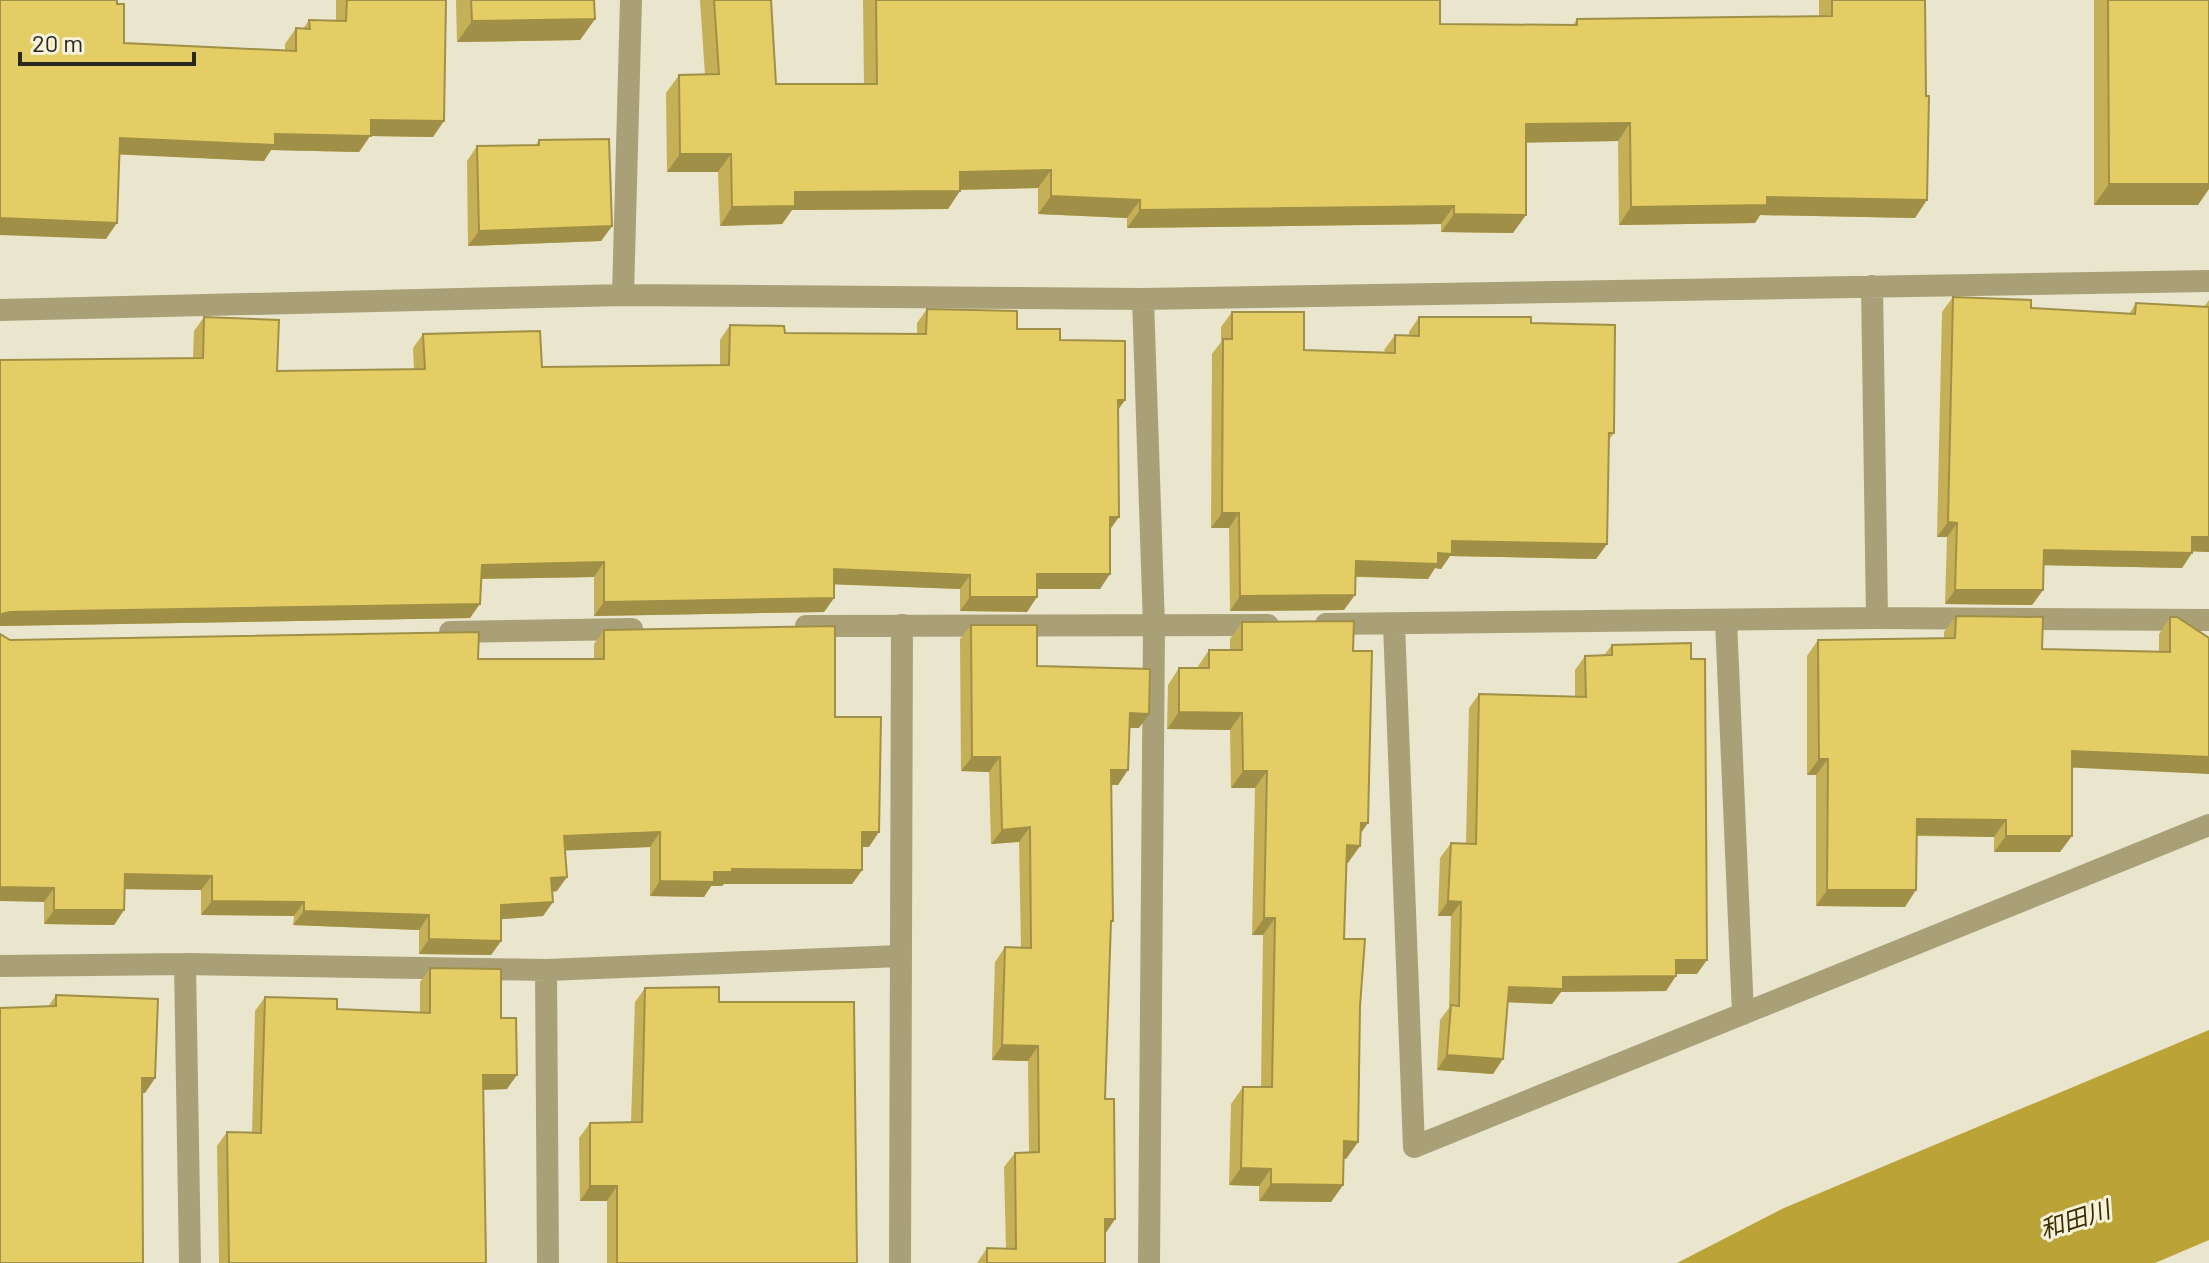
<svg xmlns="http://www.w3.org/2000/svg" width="2209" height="1263" viewBox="0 0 2209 1263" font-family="Barlow,'Noto Sans JP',sans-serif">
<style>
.water{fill:#bba338}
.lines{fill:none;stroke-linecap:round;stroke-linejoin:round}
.minor{stroke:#a9a077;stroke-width:22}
.wall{fill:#c5b057}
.shaded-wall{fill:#a09047}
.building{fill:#e5cd65;stroke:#a09047;stroke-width:2}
.labels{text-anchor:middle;stroke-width:6;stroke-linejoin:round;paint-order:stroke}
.water-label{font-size:24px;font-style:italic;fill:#392f01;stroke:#f8f2da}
</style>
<rect width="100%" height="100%" fill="#eae5cd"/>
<path class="water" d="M2209 1030V1240L2155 1263H1677L1784 1208Z"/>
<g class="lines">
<path class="minor" d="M1872 286 1877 618
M623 295 631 0
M1143 299 1154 626 1149 1263
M0 310 623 295 1143 299 2209 281
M1726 620 1743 1014
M1326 624 1877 618 2209 620
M1394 624 1414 1147 2209 825
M806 626 1268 625
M450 632 632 629
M185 964 190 1263
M0 966 185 964 546 970 900 956
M546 970 548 1263
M900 1263 902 625"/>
</g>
<path class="wall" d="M336 0H446L433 137 370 136 359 152 271 150 264 161 119 154 106 239 124 43 285 50V44L296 28 303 29 309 20 336 21Z
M456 0H594L595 19 580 40 457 42Z
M700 0H771L776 84H864L863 0H1440V24L1573 25 1577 19 1819 16V0H1925L1915 218 1760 215 1755 223 1619 225 1618 141 1526 142 1513 233 1441 232V224L1127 228V218L1038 214V188L960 190 948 209 792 210 782 224 720 226 718 172H667L666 93 679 75H705Z
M2094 0H2209L2198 205H2094Z
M539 140 612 226 601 241 468 246 467 161 477 146 536 145Z
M1953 297 2031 308 2129 314 2136 303 2204 307 2209 300V552L2192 551 2182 568 2043 565V590L2032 605 1945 604 1947 537H1937L1942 312Z
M927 309 1017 329 1060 340 1125 400 1118 409 1110 529 1100 589H1037L1027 612 960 611V589L834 584V598L824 612 594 616V577L481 579 470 618 0 626V360L193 358 194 331 204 317 277 371 414 369 413 348 423 334 542 367 720 365V340L730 325 785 333 917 334V323Z
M1232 312 1304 350 1385 352 1384 350 1395 335 1409 336V332L1419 317 1531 323 1614 433 1609 440 1607 544 1596 559 1450 556 1441 569 1435 568 1428 579 1356 577 1344 610 1230 611 1229 528H1211L1212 354 1221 342V327Z
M1956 616 2042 649 2159 651V634L2170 617 2209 638 2072 768 2060 852H1994V837L1917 836 1905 907 1816 906V775H1807V656L1818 640 1944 638V632Z
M1242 622 1353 651 1360 834V846L1347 863 1344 939 1360 1006 1358 1142 1346 1159H1343V1185L1331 1202 1259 1201V1186L1229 1185 1231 1104 1243 1087H1261L1263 935H1252L1255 788H1231L1230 730 1167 729 1168 685 1179 668H1197L1209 650H1230V639Z
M971 625 1139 728H1130L1118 785H1111L1113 921 1111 925 1105 1099 1115 1219 1105 1234V1263H977L987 1248 1006 1249 1004 1167 1015 1153 1029 1152 1028 1061 992 1060 995 962 1005 947 1021 948 1019 842 991 844 989 772 961 771 960 639Z
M604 630 835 717 869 847H862V870L852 884H724L722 886H711L704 897 650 896V847L565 850 557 891 552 892 553 902 543 916 501 919V941L491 955 419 954V930L293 925 294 916 201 915V890L124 889V910L114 925 44 924V902L10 640 478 659H594V644Z
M1612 645 1697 974H1676L1666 991 1561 992 1552 1004 1508 1002 1493 1074 1437 1070 1440 1020 1449 1008 1451 916H1438L1440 858 1451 843 1466 844 1469 708 1479 694 1575 697V670L1585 656 1604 655Z
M430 968 501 1018 507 1089 483 1090 486 1263H219L217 1146 227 1132 252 1133 255 1011 265 997 337 1009 420 1012V982Z
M645 988 719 1002 857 1263H607V1201H580L579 1138 590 1123 631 1122 635 1002Z
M56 995 155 1078 145 1093H142L48 1007Z"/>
<path class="shaded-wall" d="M595 19 580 40 457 42 472 21Z
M371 120 444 121 433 137 370 136 359 152 271 150 264 161 109 154 120 138 275 134Z
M1630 123 1618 141 1514 143 1526 124Z
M680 154H731L718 172H667Z
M1051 170 1038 188 947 190 960 172Z
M2109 184H2209V189L2198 205H2094Z
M960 191 948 209 792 210 782 224 720 226 732 207 795 192Z
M1051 196 1140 200 1127 218 1038 214Z
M1767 197 1927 200 1915 218 1760 215 1755 223 1619 225 1631 207Z
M1454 206 1441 224 1127 228 1140 210Z
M1454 214 1526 215 1513 233 1441 232Z
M0 218 117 223 106 239 0 235Z
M612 226 601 241 468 246 479 231Z
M1118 400H1125L1115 414Z
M1222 513H1239L1229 528H1211Z
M1110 517H1119L1109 531Z
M1948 522 1957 523 1947 537H1937Z
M2192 537H2209V552L2182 551Z
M1452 541 1607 544 1596 559 1450 556 1441 569 1435 568 1428 579 1346 576 1356 561 1438 553Z
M2044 550 2192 553 2182 568 2033 565Z
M604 562 594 577 471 579 482 565Z
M834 569 970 575 960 589 824 584Z
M1037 574H1110L1100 589H1027Z
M1955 590H2043L2032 605 1945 604Z
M1355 595 1344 610 1230 611 1240 596Z
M970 597H1037L1027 612 960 611Z
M834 598 824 612 594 616 604 602Z
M480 604 470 618 0 626V617L2 614 10 612Z
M1179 712 1242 713 1230 730 1167 729Z
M1130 713 1149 714 1139 728H1120Z
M2072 751 2209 757V774L2060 767Z
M972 757H1000L989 772 961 771Z
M1819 759H1828L1816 775H1807Z
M1111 770H1128L1118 785 1101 784Z
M1243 771H1267L1255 788H1231Z
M1917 819 2006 820 1994 837 1906 835Z
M1361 823H1368L1356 840Z
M1030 827 1019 842 991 844 1002 830Z
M660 832 650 847 554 851 564 836Z
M862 832H879L869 847H852Z
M2006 836H2072L2060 852H1994Z
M1347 845 1360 846 1348 863 1335 862Z
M732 869 862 870 852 884H724L722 886H711L704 897 650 896 660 881Z
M125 874 212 876 201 890 114 889Z
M567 877 557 891 541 893 551 878Z
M0 887 54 888 44 902 0 901Z
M1827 890H1916L1905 907 1816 906Z
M212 901 304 902 294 916 201 915Z
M1448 901 1461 902 1451 916H1438Z
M553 902 543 916 491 920 501 905Z
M54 910H124L114 925 44 924Z
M304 911 429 915 419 930 293 925Z
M1264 918H1275L1263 935H1252Z
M429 939 501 941 491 955 419 954Z
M1676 960H1707L1697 974H1666Z
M1676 976 1666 991 1561 992 1552 1004 1499 1002 1509 987 1563 977Z
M1002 1045 1038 1046 1028 1061 992 1060Z
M1447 1055 1503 1059 1493 1074 1437 1070Z
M483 1075H517L507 1089 473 1090Z
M142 1078H155L145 1093H132Z
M1344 1141 1358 1142 1346 1159 1332 1158Z
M1241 1168 1271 1169 1259 1186 1229 1185Z
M1271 1184 1343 1185 1331 1202 1259 1201Z
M590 1186H617L607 1201H580Z
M1105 1219H1115L1105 1234Z"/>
<path class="building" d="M0 0H117V4H124V43L296 51V28L310 29 309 20 346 21 347 0H446L444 121 371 120V136L275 134V145L120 138 117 223 0 218Z
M471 0H594L595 19 472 21Z
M714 0H771L776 84H877L876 0H1440V24L1577 25V19L1832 16V0H1925L1926 96H1929L1927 200 1767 197V205L1631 207 1630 123 1526 124V215L1454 214V206L1140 210V200L1051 196V170L960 172V191L795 192V206L732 207 731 154H680L679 75 719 74Z
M2108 0H2209V184H2109Z
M609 139 612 226 479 231 477 146 539 145V140Z
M1953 297 2031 300V308L2135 314 2136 303 2209 307V537H2192V553L2044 550 2043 590H1955L1957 523 1948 522Z
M927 309 1017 311V329H1060V340L1125 341V400H1118L1119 517H1110V574H1037V597H970V575L834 569V598L604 602V562L482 565 480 604 10 612 2 614 0 617V360L203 358 204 317 279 320 277 371 425 369 423 334 540 331 542 367 729 365 730 325 784 326 785 333 926 334Z
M1232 312H1304V350L1395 353V335L1419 336V317H1531V323L1615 325 1614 433H1609L1607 544 1452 541V554L1438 553V564L1356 561 1355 595 1240 596 1239 513H1222L1223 339H1232Z
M1956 616 2043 617 2042 649 2170 652V617H2177L2209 638V757L2072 751V836H2006V820L1917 819 1916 890H1827L1828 759H1819L1818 640 1955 638Z
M1354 621 1353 651H1372L1368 823H1361L1360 846 1347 845 1344 939H1365L1360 1006 1358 1142 1344 1141 1343 1185 1271 1184V1169L1241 1168 1243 1087H1272L1275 918H1264L1267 771H1243L1242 713 1179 712V668H1209V650H1242V622Z
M971 625H1037V666L1150 669 1149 714 1130 713 1128 770H1111L1113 921H1111L1105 1099H1114L1115 1219H1105V1263H987V1248L1016 1249 1015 1153 1039 1152 1038 1046 1002 1045 1005 947 1031 948 1030 827 1002 830 1000 757H972Z
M835 626V717H881L879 832H862V870L732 869V872H714V882L660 881V832L564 836 567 877 551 878 553 902 501 905V941L429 939V915L304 911V902L212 901V876L125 874 124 910H54V888L0 887V634L10 640 479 632 478 659H604V630Z
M1691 643V659H1705L1707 960H1676V976L1563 977V989L1509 987 1503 1059 1447 1055 1451 1005 1459 1006 1461 902 1448 901 1451 843 1476 844 1479 694 1586 697 1585 656 1612 655V645Z
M430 968 501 969V1018H516L517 1075H483L486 1263H229L227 1132 261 1133 265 997 337 999V1009L430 1013Z
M719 987V1002H854L857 1263H617V1186H590V1123L642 1122 645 988Z
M56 995 158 999 155 1078H142L143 1263H0V1008L56 1006Z"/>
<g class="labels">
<g class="water-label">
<text transform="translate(2075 1220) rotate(-18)" y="8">和田川</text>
</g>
</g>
<path d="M20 52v12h174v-12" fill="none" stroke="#29271e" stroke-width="4"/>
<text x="32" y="52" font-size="24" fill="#29271e" stroke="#f8f2da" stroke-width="6" paint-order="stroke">20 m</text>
</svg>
